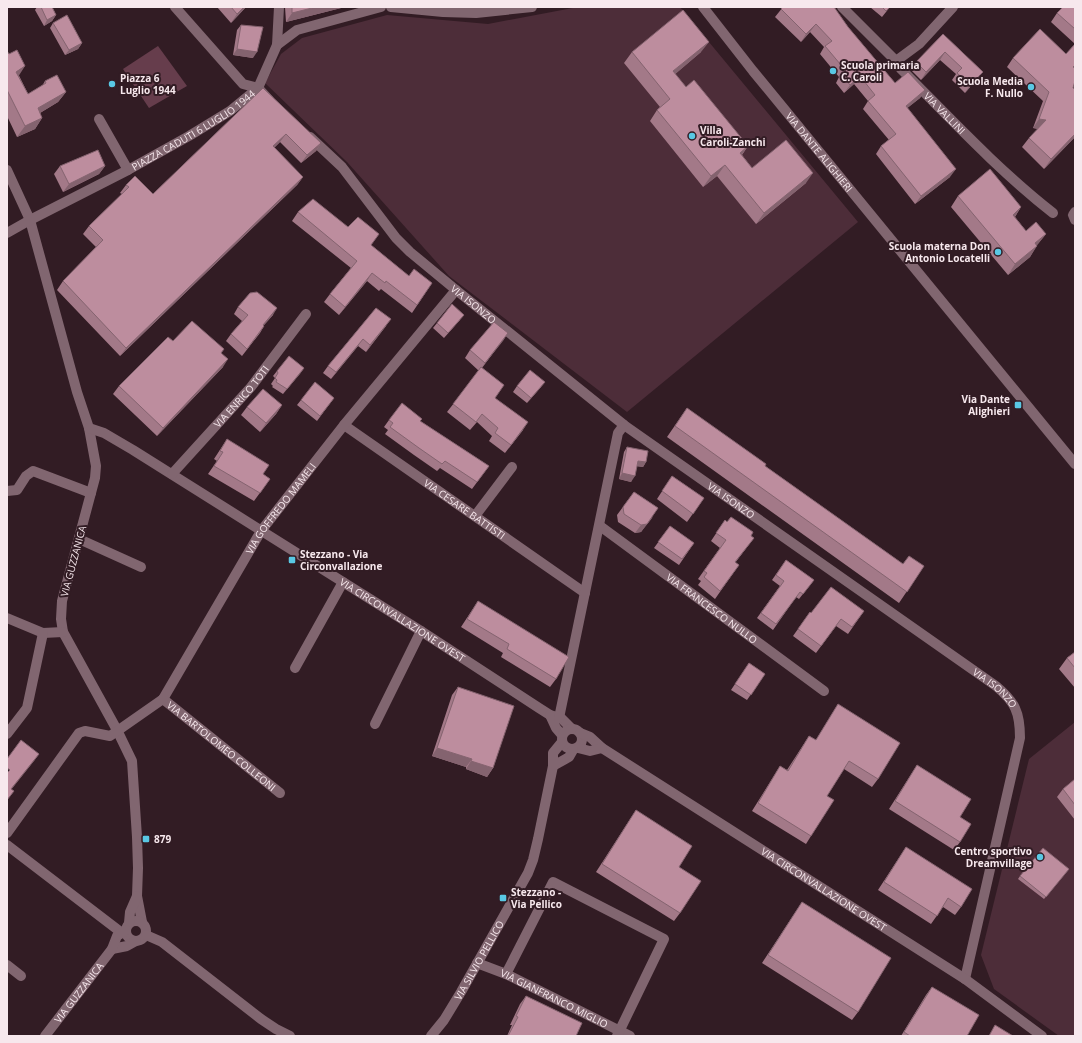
<svg xmlns="http://www.w3.org/2000/svg" width="1082" height="1043" viewBox="0 0 1082 1043" font-family="'Open Sans',sans-serif">
<style>
.green{fill:#4d2d39}
.forest{fill:#663d4c}
.lines{fill:none;stroke-linecap:round;stroke-linejoin:round}
.minor{stroke:#816670;stroke-width:10}
.wall{fill:#a37988}
.shaded-wall{fill:#84636f}
.building{fill:#bd8d9e;stroke:#84636f}
.poi-dot{fill:#59c8e4;stroke:#321c24;stroke-width:1.5}
.labels{text-anchor:middle;stroke-width:4;stroke-linejoin:round;paint-order:stroke}
.poi-label{font-size:10px;font-weight:bold;fill:#f7e8ed;stroke:#321c24;text-anchor:start}
.street-label{font-size:10px;fill:#f7e8ed;stroke:#321c24}
</style>
<rect width="100%" height="100%" fill="#321c24"/>
<path class="green" d="M578 7H680L858 222 627 412 449 276 347 162 265 83 281 54 302 38 387 15 488 24Z
M1075 722V1036H1059L994 989 981 955 1029 759Z"/>
<path class="forest" d="M158 46 187 86 149 108 123 69Z"/>
<g class="lines">
<g class="minor">
<path d="M175 7 243 84 258 88 269 100"/>
<path d="M391 7 443 12 476 13 532 7"/>
<path id="s1" d="M703 7 753 71 1075 464"/>
<path id="s2" d="M842 7 896 61 901 69C950 118 998 170 1053 213"/>
<path d="M277 45 279 7"/>
<path d="M896 61 919 44 953 7"/>
<path d="M99 119 128 170"/>
<path id="s3" d="M310 137 342 167 396 238 410 252 456 290 624 425 996 686C1015 702 1020 712 1020 738L965 979"/>
<path d="M7 170 30 220 77 392 89 428 96 466 95 478 62 601 61 619 63 632 117 730 132 761 137 837 138 868 137 896 142 922"/>
<path d="M1075 212 1073 215 1075 220"/>
<path id="s4" d="M7 233 30 220 128 170 189 136 230 111 258 88 277 45 297 30 381 7"/>
<path id="s5" d="M344 425 585 593"/>
<path id="s6" d="M89 428 104 433 133 450 421 631 539 708 550 715 561 718 572 729"/>
<path id="s7" d="M172 474 251 387 306 314"/>
<path d="M7 491 17 490 26 476 33 471 91 493"/>
<path d="M475 516 512 467"/>
<path id="s8" d="M600 526 824 691"/>
<path d="M79 539 141 567"/>
<path d="M7 618 43 633 63 632"/>
<path d="M295 668 343 582"/>
<path id="s9" d="M163 699 280 793"/>
<path d="M550 715 556 728 562 735"/>
<path d="M559 718 618 433 624 425"/>
<path d="M375 724 421 631"/>
<circle cx="572" cy="739" r="10"/>
<path id="s10" d="M580 733 590 737 602 748 965 979 1042 1036"/>
<path d="M7 734 27 708 43 633"/>
<path d="M578 748 590 751 602 748"/>
<path d="M553 766 569 757 573 750"/>
<path id="s11" d="M7 833 79 733 85 731 110 736 163 699 261 531 344 425 456 290"/>
<path d="M7 845 122 933"/>
<circle cx="136" cy="931" r="10"/>
<path d="M129 923 130 912 137 896"/>
<path d="M146 935 162 942 261 1019 276 1029 290 1036"/>
<path d="M112 949 127 946 136 941"/>
<path id="s12" d="M477 963 506 974 630 1036"/>
<path d="M7 965 21 976"/>
<path d="M506 974 553 882 664 939 617 1036"/>
<path id="s13" d="M45 1036 112 949 117 936 126 930"/>
<path id="s14" d="M431 1036 444 1020 461 992 528 873 533 860 538 839 553 766V753L562 742"/>
</g>
</g>
<path class="wall" d="M37 7H52L56 15 52 21 44 26 35 10Z
M217 7H246L231 23Z
M285 7H345L286 22Z
M783 7H834L848 27 895 83 925 90 920 98 907 108 950 177 915 204 876 154 881 146 889 140 863 109 868 101 854 84 844 93 836 83 839 77 820 54 824 47 810 32 801 42 775 17Z
M870 7H890L882 17Z
M1075 7V67L1074 68 1073 88 1075 89V137L1044 169 1022 147 1029 138 1038 129 1033 128 1043 101 1007 67 1013 58 1066 54 1075 44 1051 22 1057 13Z
M53 23 82 43 78 49 65 55 50 28Z
M241 25 253 58 233 55 237 30Z
M943 34 983 72 965 93 952 80 956 74 940 60 921 80 911 70 916 62Z
M7 51 28 94 42 86 45 81 66 92 58 102 40 113 42 118 35 129 17 137 7 116Z
M632 52H701L675 74 686 87 748 146 742 155 752 168 806 183 756 224 717 176 703 187 650 121 657 110 660 107 624 63Z
M236 114 321 143 316 151 301 163 280 142 274 148 303 177 297 185 120 356 57 290 63 281 96 247 83 234 89 226 122 194 120 193 126 185 153 194Z
M60 166H105L99 174 63 192 54 174Z
M958 196 1021 207 1015 217 1026 231 1046 234 1037 245 1030 257 1008 275 951 207Z
M298 212 348 227 371 245 409 276 432 283 412 313 381 289 379 291 367 281 339 315 324 302 330 294 351 268 292 221Z
M238 307 273 315 264 325V326L260 333 242 356 226 341 231 334 242 321 234 314Z
M376 308 386 326 366 352 358 346 331 379 323 373 328 366Z
M460 320 444 338 433 328 437 323Z
M508 333 482 368 495 398 523 430 505 453 489 441 492 436 477 422 470 430 447 412 479 371 465 358 470 350Z
M173 341 222 353 223 367 157 436 113 394 119 386Z
M304 368 283 394 272 387 273 386 271 384 275 378 273 376 277 371Z
M517 386 541 387 527 403 513 392Z
M334 398 317 421 297 405 301 400Z
M282 405 276 414 260 432 241 415 247 407Z
M687 408 765 466 903 564 924 566 899 603 667 437Z
M389 420 420 421 489 466 472 489 440 468 437 471 414 455 385 434 388 430 384 427Z
M227 439 263 474 270 479 254 501 208 474 217 461 214 459Z
M627 447 646 462 643 467 637 466 631 482 619 479 624 452Z
M672 476 704 498 687 522 657 499Z
M634 492 658 508 641 532 635 533 618 522 617 515Z
M725 520 754 538 735 563 739 565 715 599 698 585 701 581 698 579 720 548 711 541Z
M670 526 694 543 679 565 654 548Z
M786 560 814 580 799 599 796 597 773 630 757 618 780 586 772 580Z
M478 601 556 679 550 687 501 657 503 653 461 627Z
M864 611 848 634 836 626 816 653 793 636 810 612 811 613Z
M1075 652V688L1059 669 1067 658Z
M749 663 765 674 747 700 731 690Z
M458 687 493 768 487 777 466 769V767L432 756 452 695Z
M838 704 878 779 872 787 844 769 827 796 811 836 806 844 752 811 780 766 787 770 809 736 816 740Z
M917 765 960 817V842L954 850 889 809Z
M1075 779V820L1057 797 1063 789Z
M636 810 679 867 680 913 674 921 596 872Z
M906 847 961 907 955 915 943 907 931 924 878 890Z
M1069 869 1044 899 1018 879 1020 876Z
M802 902 858 1012 852 1020 762 963Z
M932 987 967 1036H901L926 995Z
M526 996 576 1036H507L512 1025H510L520 1004Z"/>
<path class="shaded-wall" d="M244 7H246L231 23 237 14Z
M316 7H345L286 22 292 13Z
M56 15 52 21 44 26 47 20Z
M816 24 810 32 801 42 806 34Z
M709 42 701 52 666 82 673 71Z
M82 43 78 49 65 55 69 50Z
M237 49 257 52 253 58 233 55Z
M945 52 940 60 921 80 926 72Z
M25 66 18 77 16 72Z
M983 72 965 93 970 85Z
M860 76 854 84 844 93 850 85Z
M925 90 920 98 900 114 906 106Z
M66 92 58 102 30 119 38 108Z
M42 118 35 129 17 137 25 126Z
M1039 119 1046 120 1040 129 1033 128Z
M286 134 280 142 267 154 273 146Z
M1075 134V137L1044 169 1051 159Z
M321 143 316 151 301 163 307 155Z
M748 146 740 157V153Z
M725 165 717 176 703 187 711 176Z
M105 166 99 174 63 192 69 184Z
M956 169 950 177 915 204 921 196Z
M813 173 806 183 756 224 764 213Z
M303 177 297 185 120 356 126 348Z
M1021 207 1014 218 1013 215Z
M1046 234 1038 244 1027 254 1035 243Z
M1037 246 1030 257 1008 275 1015 264Z
M372 273 367 281 339 315 345 307Z
M277 308 273 315 258 332 263 325Z
M391 319 386 326 366 352 370 345Z
M508 333 503 341 479 371 485 363Z
M363 339 358 346 331 379 336 372Z
M228 359 223 367 157 436 163 428Z
M304 368 300 374 283 394 287 389Z
M545 382 541 387 527 403 531 398Z
M282 405 276 414 260 432 266 423Z
M528 422 523 430 505 453 511 445Z
M638 461 646 462 643 467 634 466Z
M622 473 635 476 631 482 619 479Z
M653 517 641 532 635 533 641 525Z
M437 748 472 759 466 767 432 756Z
M39 754 34 761 7 795 11 789Z
M471 761 493 768 487 777 466 769Z"/>
<path class="building" d="M41 7H52L56 15 47 20Z
M231 7H244L237 14Z
M292 7H316L292 13Z
M783 7H834L848 27 895 83 908 72 925 90 906 106 956 169 921 196 881 146 896 134 868 101 875 95 860 76 850 85 842 75 846 71 825 46 832 41 816 24 806 34 781 9Z
M882 7H890L886 11Z
M1063 7H1075V29L1057 13Z
M683 10 709 42 673 71 686 87 694 80 748 146 740 153 752 168 786 140 813 173 764 213 725 165 711 176 657 110 670 99 632 52Z
M67 15 82 43 69 50 53 23Z
M241 25 263 27 257 52 237 49Z
M1040 29 1066 54 1075 44V65L1073 67 1075 68V81L1073 88 1075 89V134L1051 159 1029 138 1046 120 1039 119 1049 92 1013 58Z
M943 34 983 72 970 85 957 73 962 68 945 52 926 72 916 62Z
M17 50 25 66 16 72 28 94 46 83 45 81 57 75 66 92 38 108 42 118 25 126 7 90V51L9 54Z
M263 88 321 143 307 155 286 134 273 146 303 177 126 348 63 281 103 240 89 226 129 187 126 185 135 176 153 194 236 114Z
M98 150 105 166 69 184 60 166Z
M990 169 1021 207 1013 215 1026 231 1036 222 1046 234 1035 243 1037 246 1015 264 958 196Z
M313 199 348 227 358 217 379 234 371 245 409 276 414 269 432 283 417 305 386 281 385 283 372 273 345 307 330 294 357 261 298 212Z
M257 292 277 308 263 325 264 326 247 349 231 334 248 315 238 307 250 293Z
M452 304 464 315 448 333 437 323Z
M376 308 391 319 370 345 363 339 336 372 328 366Z
M192 321 224 349 221 353 228 359 163 428 119 386 168 337 173 341Z
M494 322 508 333 485 363 470 350Z
M289 356 304 368 287 389 276 382 277 380 275 378 278 373 277 371Z
M481 367 504 385 495 398 528 422 511 445 495 433 498 428 482 414 476 422 453 404Z
M530 370 545 382 531 398 517 386Z
M315 382 334 398 320 416 301 400Z
M263 389 282 405 266 423 247 407Z
M402 403 422 419 420 421 489 466 477 482 445 461 442 464 419 448 390 427 393 423 389 420Z
M687 408 766 464 765 466 903 564 909 556 924 566 907 592 675 426Z
M227 439 269 465 263 474 270 479 260 493 214 466 223 452 220 451Z
M627 447 648 451 646 462 638 461 635 476 622 473Z
M672 476 704 498 693 514 662 491Z
M634 492 658 508 647 524 641 525 624 514 623 507Z
M731 517 753 532 751 536 754 538 735 562 739 565 720 591 704 577 707 573 704 571 726 540 716 533 725 520 727 522Z
M670 526 694 543 682 559 658 542Z
M786 560 814 580 803 594 800 592 776 624 761 613 784 581 776 575Z
M831 587 864 611 852 627 841 619 821 646 798 629 810 612 811 613Z
M478 601 569 657 556 679 507 649 509 644 467 619Z
M1075 652V668L1067 658Z
M749 663 765 674 751 695 735 684Z
M458 687 514 706 493 768 471 761 472 759 437 748Z
M838 704 900 743 878 779 849 761 827 796 834 800 811 836 758 803 780 766 788 771 809 736 816 740Z
M21 740 39 754 11 789 14 791 7 800V773L10 770 7 768V759Z
M917 765 971 799 960 817 971 824 960 842 895 801Z
M1075 779V805L1063 789Z
M636 810 692 846 679 867 701 881 680 913 602 864Z
M906 847 972 889 961 907 948 898 937 916 884 882Z
M1043 848 1069 869 1046 897 1020 876Z
M802 902 891 958 858 1012 768 955Z
M932 987 979 1015 967 1036H910L904 1032Z
M526 996 582 1023 576 1036H508L518 1017 516 1016Z
M995 1025 1013 1036H989Z"/>
<g class="poi-dot">
<circle cx="833" cy="71" r="4"/>
<circle cx="112" cy="84" r="4"/>
<circle cx="1031" cy="87" r="4"/>
<circle cx="692" cy="136" r="4"/>
<circle cx="998" cy="252" r="4"/>
<rect x="1014" y="401" width="8" height="8" rx="2"/>
<rect x="288" y="556" width="8" height="8" rx="2"/>
<rect x="142" y="835" width="8" height="8" rx="2"/>
<circle cx="1040" cy="857" r="4"/>
<rect x="499" y="894" width="8" height="8" rx="2"/>
</g>
<g class="labels">
<g class="poi-label">
<text x="841" y="69">Scuola primaria<tspan x="841" dy="12">C. Caroli</tspan></text>
<text x="120" y="82">Piazza 6<tspan x="120" dy="12">Luglio 1944</tspan></text>
<text x="1023" y="85" text-anchor="end">Scuola Media<tspan x="1023" dy="12">F. Nullo</tspan></text>
<text x="700" y="134">Villa<tspan x="700" dy="12">Caroli-Zanchi</tspan></text>
<text x="990" y="250" text-anchor="end">Scuola materna Don<tspan x="990" dy="12">Antonio Locatelli</tspan></text>
<text x="1010" y="403" text-anchor="end">Via Dante<tspan x="1010" dy="12">Alighieri</tspan></text>
<text x="300" y="558">Stezzano - Via<tspan x="300" dy="12">Circonvallazione</tspan></text>
<text x="154" y="843">879</text>
<text x="1032" y="855" text-anchor="end">Centro sportivo<tspan x="1032" dy="12">Dreamvillage</tspan></text>
<text x="511" y="896">Stezzano -<tspan x="511" dy="12">Via Pellico</tspan></text>
</g>
<g class="street-label">
<text dy="4" stroke="none"><textPath href="#s2" startOffset="148">VIA VALLINI</textPath></text>
<text dy="4" stroke="none"><textPath href="#s4" startOffset="213">PIAZZA CADUTI 6 LUGLIO 1944</textPath></text>
<text dy="4" stroke="none"><textPath href="#s1" startOffset="186">VIA DANTE ALIGHIERI</textPath></text>
<text dy="4" stroke="none"><textPath href="#s3" startOffset="235">VIA ISONZO</textPath></text>
<text dy="4" stroke="none"><textPath href="#s7" startOffset="104">VIA ENRICO TOTI</textPath></text>
<text dy="4" stroke="none"><textPath href="#s3" startOffset="559">VIA ISONZO</textPath></text>
<text dy="4" stroke="none"><textPath href="#s11" startOffset="444">VIA GOFFREDO MAMELI</textPath></text>
<text dy="4" stroke="none"><textPath href="#s5" startOffset="147">VIA CESARE BATTISTI</textPath></text>
<text transform="translate(73 561) rotate(-75)" y="4">VIA GUZZANICA</text>
<text dy="4" stroke="none"><textPath href="#s8" startOffset="139">VIA FRANCESCO NULLO</textPath></text>
<text dy="4" stroke="none"><textPath href="#s6" startOffset="368">VIA CIRCONVALLAZIONE OVEST</textPath></text>
<text dy="4" stroke="none"><textPath href="#s3" startOffset="883">VIA ISONZO</textPath></text>
<text dy="4" stroke="none"><textPath href="#s9" startOffset="75">VIA BARTOLOMEO COLLEONI</textPath></text>
<text dy="4" stroke="none"><textPath href="#s10" startOffset="290">VIA CIRCONVALLAZIONE OVEST</textPath></text>
<text dy="4" stroke="none"><textPath href="#s14" startOffset="90">VIA SILVIO PELLICO</textPath></text>
<text dy="4" stroke="none"><textPath href="#s13" startOffset="55">VIA GUZZANICA</textPath></text>
<text dy="4" stroke="none"><textPath href="#s12" startOffset="85">VIA GIANFRANCO MIGLIO</textPath></text>
</g>
</g>
<rect width="1082" height="1043" fill="none" stroke="#f7e8ed" stroke-width="16"/>
</svg>
